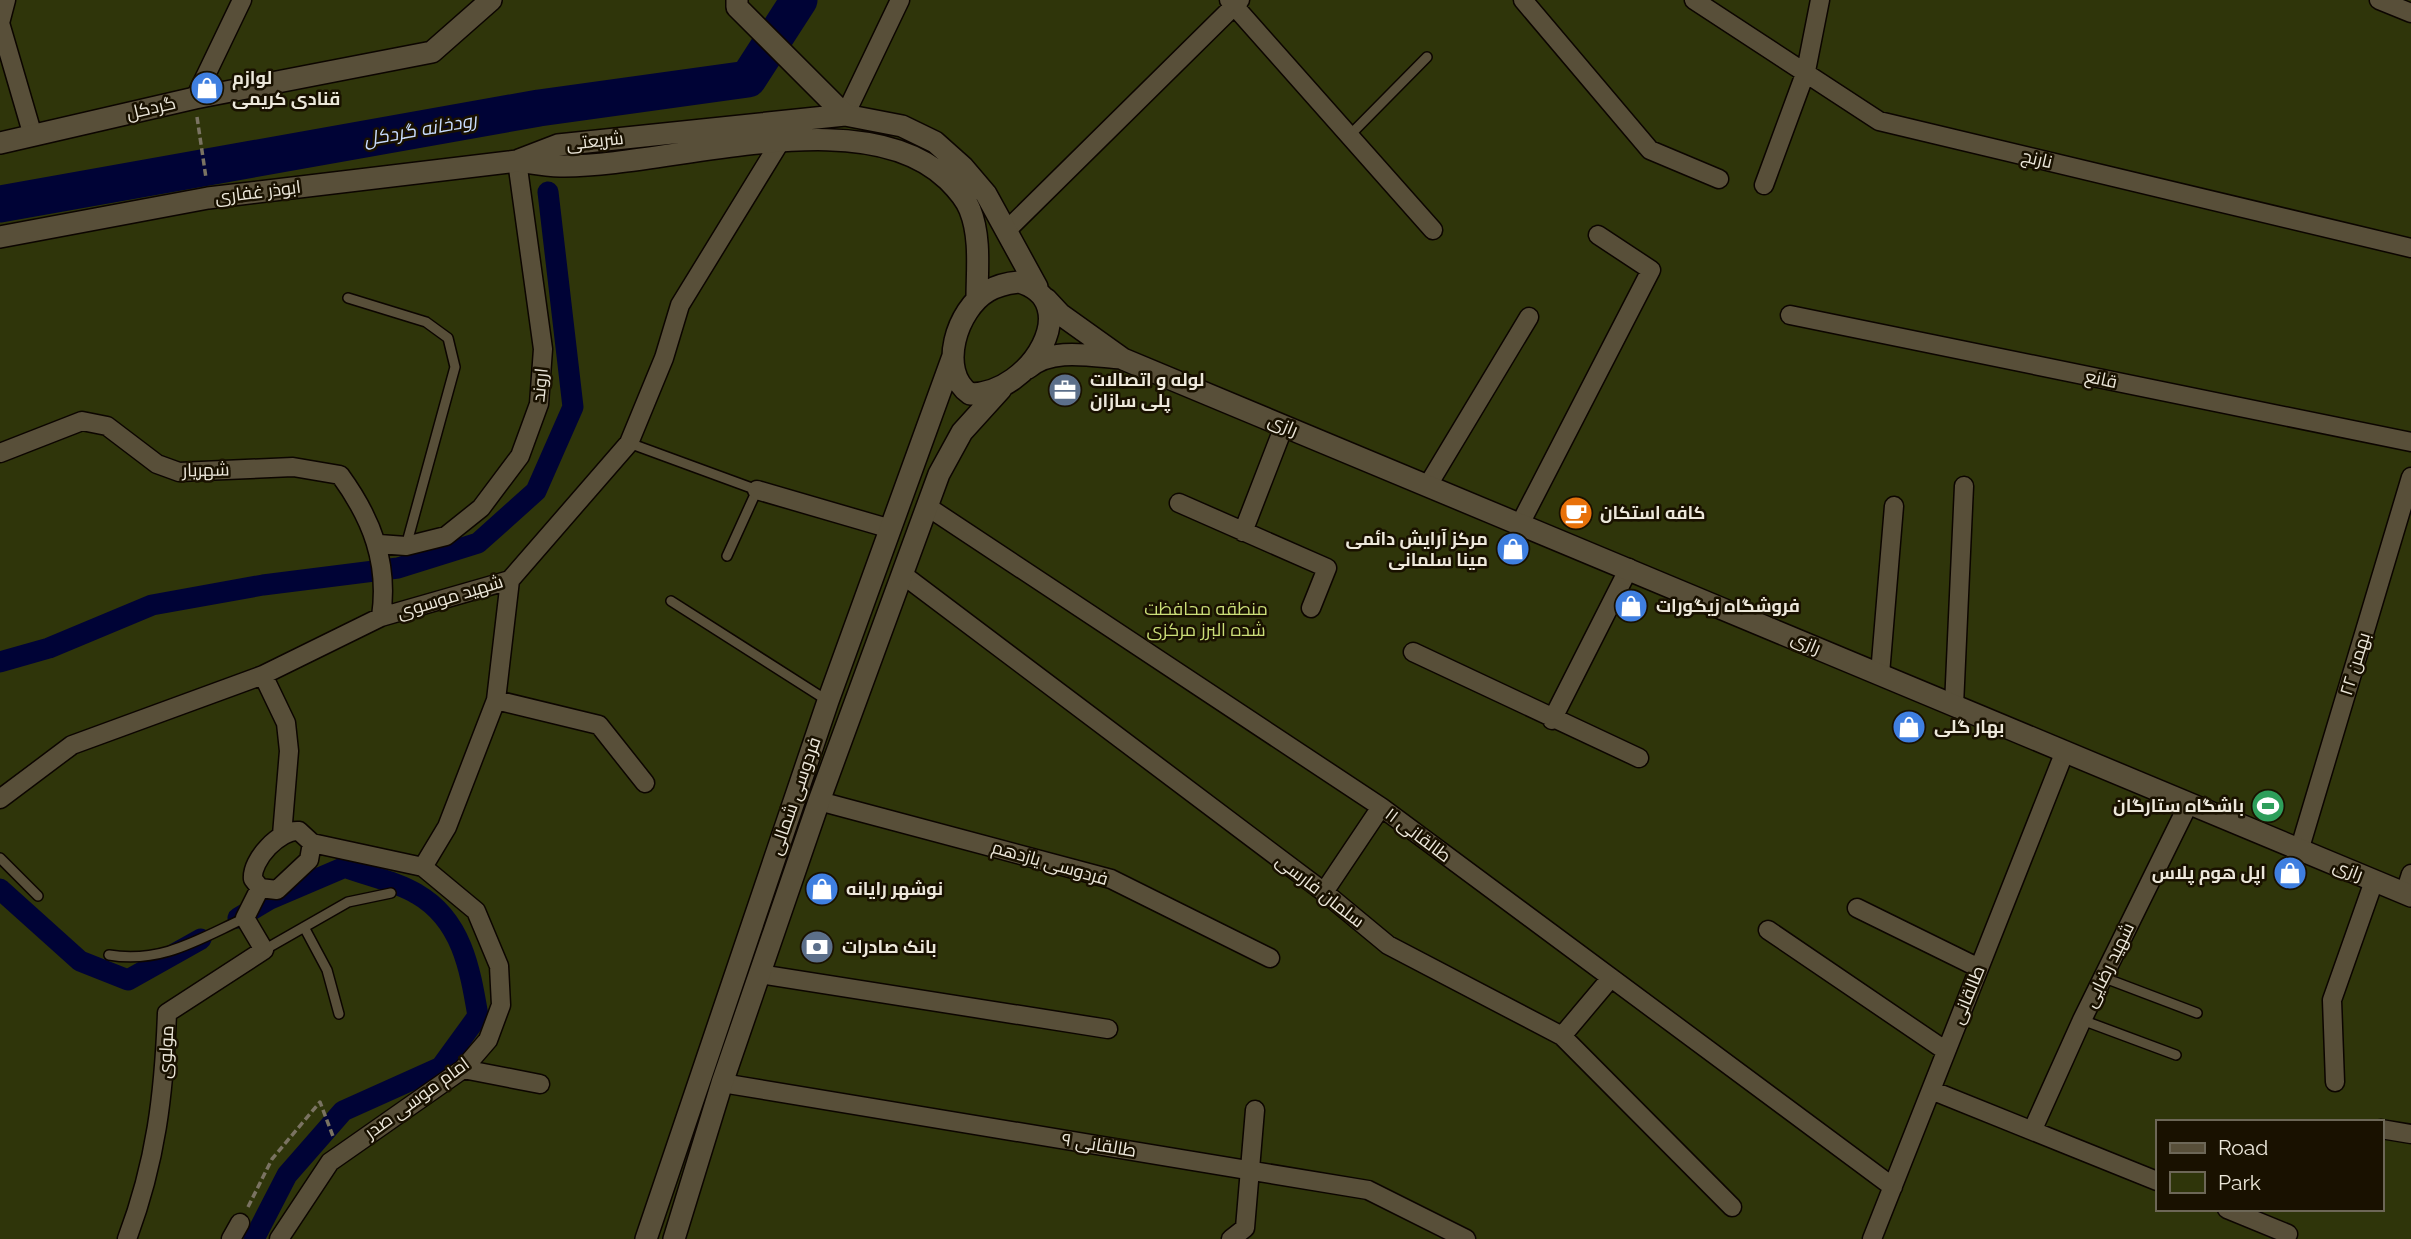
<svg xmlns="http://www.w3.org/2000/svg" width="2411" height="1239" viewBox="0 0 2411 1239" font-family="Raleway,Cairo,sans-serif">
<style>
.green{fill:#2f350a;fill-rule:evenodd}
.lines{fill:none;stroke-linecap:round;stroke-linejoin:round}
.canal{stroke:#000336;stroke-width:21}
.river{stroke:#000336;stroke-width:37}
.service-casing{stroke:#0c0500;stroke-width:12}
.minor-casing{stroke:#0c0500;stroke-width:21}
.tertiary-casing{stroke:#0c0500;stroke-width:24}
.path{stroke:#7a7362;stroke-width:3.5;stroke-dasharray:7 3.5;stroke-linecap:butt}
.service{stroke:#584f39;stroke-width:9}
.minor{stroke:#584f39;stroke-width:18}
.tertiary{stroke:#584f39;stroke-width:21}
.labels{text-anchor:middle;stroke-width:5;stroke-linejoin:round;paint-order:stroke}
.poi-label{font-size:18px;font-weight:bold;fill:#ece7da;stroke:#191100;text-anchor:start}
.street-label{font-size:18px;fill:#ece7da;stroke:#191100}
.park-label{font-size:18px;fill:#cbde78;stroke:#191100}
.water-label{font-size:19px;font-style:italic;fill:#c8dcfe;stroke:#191100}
</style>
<rect width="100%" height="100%" fill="#221a06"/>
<path class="green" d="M0 0H2411V1239H0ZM2157 1122H2381V1209H2157Z"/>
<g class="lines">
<path class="canal" d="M0 662 49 648 152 605 263 585 398 568 478 543 536 491 573 407 548 192
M0 889 80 961 128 980 201 939
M238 918 270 899 345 867C367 876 396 881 417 894 462 920 470 969 478 1016L441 1067 343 1111 287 1175 254 1239"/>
<path class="river" d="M0 204 539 108 748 79 799 0"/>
<defs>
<path id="service" d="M1349 136 1427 57
M348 298 426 322 448 338 455 367 406 546
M629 443 757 490 727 556
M671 601 828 701
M0 858 38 896
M304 927 327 970 339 1014
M264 950 348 902 391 893
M109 955C161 964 199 939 245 918
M2102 977 2197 1013
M2082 1020 2176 1055"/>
<path id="minor" d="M6 0 0 23 33 136
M1229 0 1433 230
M1523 0 1650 150 1719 179
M1694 0 1879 121 2411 248
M2379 0 2411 13
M195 98 242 0
M845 115 900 0
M1764 185 1806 71 1820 0
M1006 231 1240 0
M1790 315 2411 442
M0 453 82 421 107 426 157 464 179 472 293 467 340 475C372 519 389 563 381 617
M1428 485 1529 317
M757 490 891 529
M1179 503 1327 568 1311 608
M928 507 1381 807 1893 1187
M1519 526 1651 270 1598 235
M1243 532 1284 426
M379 544 406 546 446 536 481 508 520 456 539 404 543 349 517 161
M902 574 1324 892 1388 945 1562 1036 1732 1207
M1413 652 1639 758
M1880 674 1894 506
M263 675 286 723 289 751 282 835
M496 700 599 725 645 783
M1954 705 1964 486
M1552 720 1629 568
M0 799 72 745 263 675 381 617 510 580 629 443 664 358 680 305 780 142
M819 801 1111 879 1270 958
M299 831 312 843 309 860 277 890 260 888 253 879C251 860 280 829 299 831Z
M2299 851 2411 477
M423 867 447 827 496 700 510 580
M1324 892 1381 807
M2405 893 2411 874
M1857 908 1979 968
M1768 930 1946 1051
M760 974 1108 1029
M1562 1036 1610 979
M463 1069 540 1084
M2335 1082 2332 1000 2374 881
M722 1083 1368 1190 1466 1239
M1931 1090 2157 1181
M2033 1129 2082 1020 2189 803
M2381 1129 2411 1134
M2227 1209 2288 1234
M127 1239C156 1162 164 1094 167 1013L264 950 245 918 260 888
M231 1239 240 1223
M279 1239 330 1162 463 1069 488 1040 501 1005 499 966 476 911 423 867 312 843
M1231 1239 1245 1228 1255 1110
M1872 1239 2065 751"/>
<path id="tertiary" d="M737 0V7L845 115
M0 143 195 98 432 52 491 0
M519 160 558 145 845 115 902 126 935 142 963 167 986 194 1037 287
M0 237 208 198 517 161C531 163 546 166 560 166 668 168 862 97 948 180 956 188 966 199 970 210 981 237 977 271 977 299
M1019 282C1085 301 1032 394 970 394 937 371 957 309 988 291 998 285 1008 283 1019 282Z
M1046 299 1060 314 1123 359 2411 896
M1028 368C1051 347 1092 356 1121 358
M646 1239 828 701 953 356
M674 1239 722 1083 819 801 939 474 962 432 1001 389"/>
</defs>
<use href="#service" class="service-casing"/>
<use href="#minor" class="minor-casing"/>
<use href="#tertiary" class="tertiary-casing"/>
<path class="path" d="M197 117 206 178
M248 1207 272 1159 320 1102 334 1139"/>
<use href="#service" class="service"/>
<use href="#minor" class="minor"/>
<use href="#tertiary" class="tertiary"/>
</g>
<defs>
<symbol id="shop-disc" viewBox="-11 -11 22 22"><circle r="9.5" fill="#3f7fe0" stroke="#191100"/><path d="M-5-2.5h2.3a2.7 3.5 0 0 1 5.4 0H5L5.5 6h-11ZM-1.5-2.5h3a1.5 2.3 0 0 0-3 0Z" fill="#fff"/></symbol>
<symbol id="office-disc" viewBox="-11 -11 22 22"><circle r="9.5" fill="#5c6f8a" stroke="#191100"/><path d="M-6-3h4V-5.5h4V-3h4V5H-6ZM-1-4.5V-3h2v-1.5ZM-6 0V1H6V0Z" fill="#fff"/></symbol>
<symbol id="cafe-disc" viewBox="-11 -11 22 22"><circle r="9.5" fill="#e8710a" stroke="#191100"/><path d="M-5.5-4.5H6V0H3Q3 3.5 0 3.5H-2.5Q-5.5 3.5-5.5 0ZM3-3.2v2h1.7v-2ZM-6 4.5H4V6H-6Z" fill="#fff"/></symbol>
<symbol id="stadium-disc" viewBox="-11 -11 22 22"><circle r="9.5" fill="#2e9e5b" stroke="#191100"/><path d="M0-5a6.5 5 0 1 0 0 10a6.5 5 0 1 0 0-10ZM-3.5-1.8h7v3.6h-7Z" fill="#fff"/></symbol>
<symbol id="bank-disc" viewBox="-11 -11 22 22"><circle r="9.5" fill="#5c6f8a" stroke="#191100"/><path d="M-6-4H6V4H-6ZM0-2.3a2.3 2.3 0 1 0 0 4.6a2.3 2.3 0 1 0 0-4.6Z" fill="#fff"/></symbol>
</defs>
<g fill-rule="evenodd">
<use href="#shop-disc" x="188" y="69" width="38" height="38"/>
<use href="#office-disc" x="1046" y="371" width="38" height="38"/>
<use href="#cafe-disc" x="1557" y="494" width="38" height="38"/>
<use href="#shop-disc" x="1494" y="530" width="38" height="38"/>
<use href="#shop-disc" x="1612" y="587" width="38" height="38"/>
<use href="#shop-disc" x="1890" y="708" width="38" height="38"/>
<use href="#stadium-disc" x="2249" y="787" width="38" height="38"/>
<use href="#shop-disc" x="2271" y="854" width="38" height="38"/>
<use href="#shop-disc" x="803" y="870" width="38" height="38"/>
<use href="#bank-disc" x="798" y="928" width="38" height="38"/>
</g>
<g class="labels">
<g class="poi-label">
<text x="232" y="84">لوازم<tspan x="232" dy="21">قنادی کریمی</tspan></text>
<text x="1090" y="386">لوله و اتصالات<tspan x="1090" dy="21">پلی سازان</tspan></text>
<text x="1600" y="519">کافه استکان</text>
<text x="1488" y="545" text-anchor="end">مرکز آرایش دائمی<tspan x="1488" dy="21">مینا سلمانی</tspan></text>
<text x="1656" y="612">فروشگاه زیگورات</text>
<text x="1934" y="733">بهار گلی</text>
<text x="2244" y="812" text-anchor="end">باشگاه ستارگان</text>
<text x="2266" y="879" text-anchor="end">اپل هوم پلاس</text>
<text x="846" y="895">نوشهر رایانه</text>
<text x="842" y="953">بانک صادرات</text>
</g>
<g class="street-label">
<text transform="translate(151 108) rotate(-13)" y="6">گردکل</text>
<text transform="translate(595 141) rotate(-6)" y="6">شریعتی</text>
<text transform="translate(2037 159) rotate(13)" y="6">نارنج</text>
<text transform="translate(258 192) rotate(-7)" y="6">ابوذر غفاری</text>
<text transform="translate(2101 379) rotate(12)" y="6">قانع</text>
<text transform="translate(540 385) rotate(-84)" y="6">اروند</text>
<text transform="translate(1283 425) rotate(22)" y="6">رازی</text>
<text transform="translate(206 470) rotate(-1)" y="6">شهریار</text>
<text transform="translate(450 597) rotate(-17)" y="6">شهید موسوی</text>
<text transform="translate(1806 643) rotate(23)" y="6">رازی</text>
<text transform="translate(2355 664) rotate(-73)" y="6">۲۲ بهمن</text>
<text transform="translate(795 796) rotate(-71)" y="6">فردوسی شمالی</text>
<text transform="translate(1418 835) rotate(37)" y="6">طالقانی ۱۱</text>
<text transform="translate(1050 863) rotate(16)" y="6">فردوسی یازدهم</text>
<text transform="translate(2348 870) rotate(21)" y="6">رازی</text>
<text transform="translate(1320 891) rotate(38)" y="6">سلمان فارسی</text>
<text transform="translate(2109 965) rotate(-64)" y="6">شهید رضایی</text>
<text transform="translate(1968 995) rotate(-68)" y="6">طالقانی</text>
<text transform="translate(166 1052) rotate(-87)" y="6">مولوی</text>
<text transform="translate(417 1098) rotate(-36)" y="6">امام موسی صدر</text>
<text transform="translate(1099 1145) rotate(9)" y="6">طالقانی ۹</text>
</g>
<g class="park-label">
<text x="1206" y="615">منطقه محافظت<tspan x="1206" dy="21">شده البرز مرکزی</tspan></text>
</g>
<g class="water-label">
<text transform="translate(420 129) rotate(-10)" y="7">رودخانه گردکل</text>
</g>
</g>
<rect x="2156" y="1120" width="228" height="91" fill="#191100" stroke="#6d6757" stroke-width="2"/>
<rect x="2170" y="1143" width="35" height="10" fill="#584f39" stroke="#6d6757" stroke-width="2"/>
<text x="2218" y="1155" font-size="21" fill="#ece7da">Road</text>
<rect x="2170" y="1172" width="35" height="21" fill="#2f350a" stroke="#6d6757" stroke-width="2"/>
<text x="2218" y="1190" font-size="21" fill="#ece7da">Park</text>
</svg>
